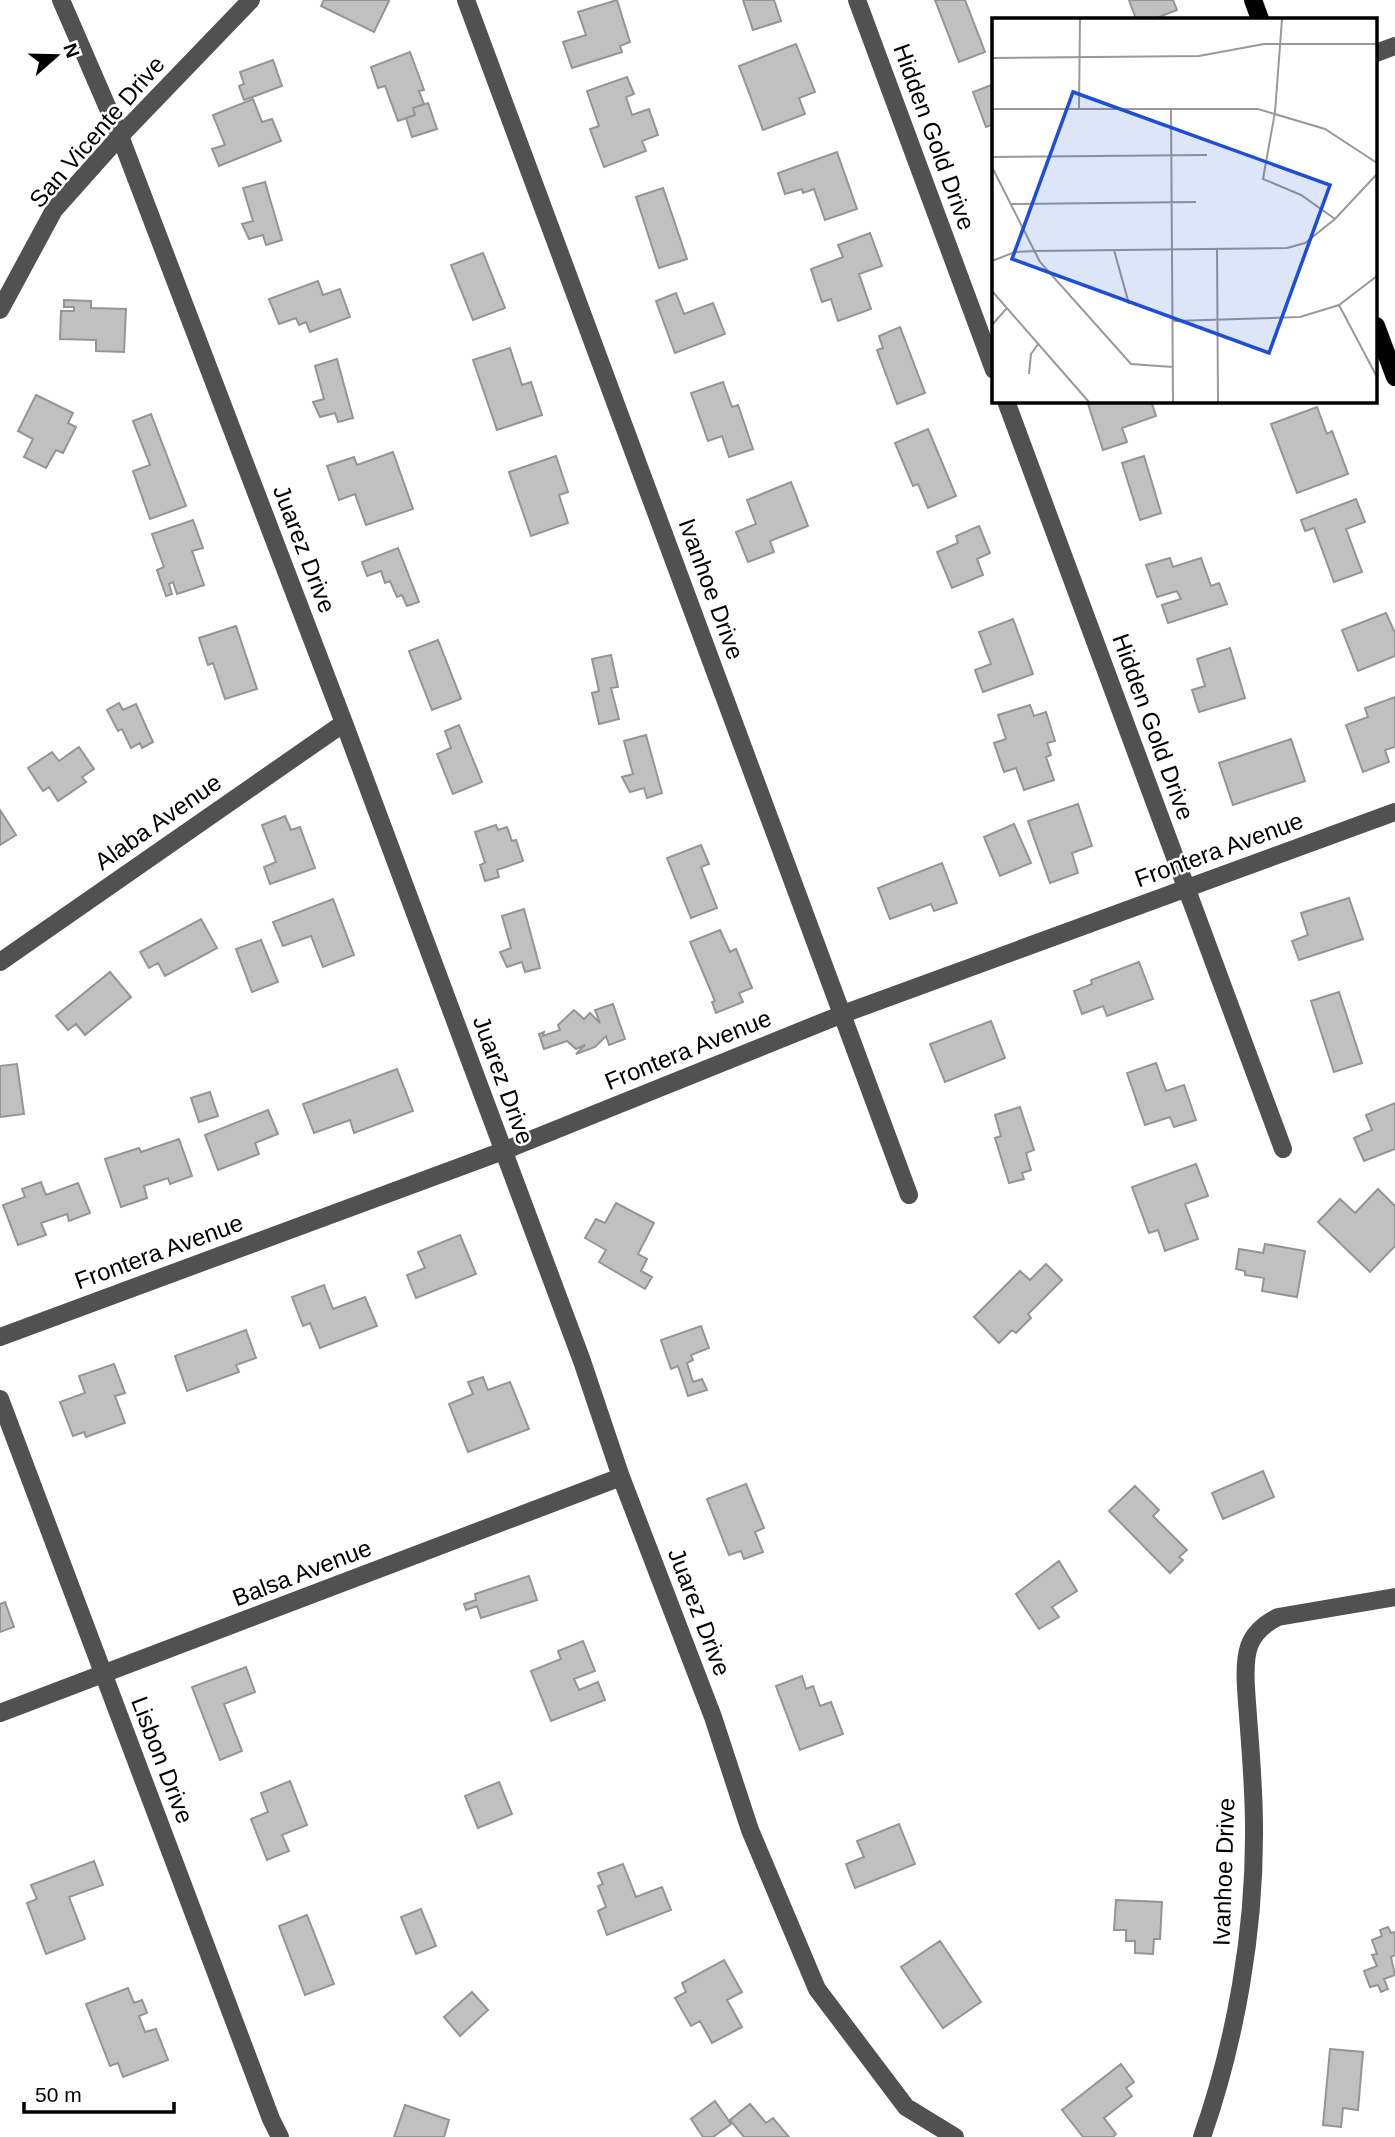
<svg xmlns="http://www.w3.org/2000/svg" width="1395" height="2137" viewBox="0 0 1395 2137" font-family="Helvetica,sans-serif">
<style>
.building{fill:#c0c0c0;stroke:#959595;stroke-width:2}
.lines{fill:none;stroke-linecap:round;stroke-linejoin:round}
.major-casing{stroke:#dbdbdb;stroke-width:19}
.minor{stroke:#515151;stroke-width:18}
.major{stroke:#000;stroke-width:18}
.labels{text-anchor:middle;stroke-width:5;stroke-linejoin:round;paint-order:stroke}
.street-label{font-size:24px;fill:#000;stroke:#fff}
.inset-road{fill:none;stroke:#999;stroke-width:2}
.view{fill:#1d4ed8;fill-opacity:0.15;stroke:#1d4ed8;stroke-width:3.5}
.inset-edge{fill:none;stroke:#000;stroke-width:3.5}
</style>
<rect width="100%" height="100%" fill="#fff"/>
<path class="building" d="M324 0H386L389 1 374 32 321 6Z
M617 0 630 42 620 46 622 52 572 68 563 42 586 35 578 12Z
M743 0H774L781 21 753 30Z
M935 0H965L985 52 959 62Z
M1129 0H1173L1177 10 1154 19H1136Z
M796 44 815 92 799 98 805 114 763 130 739 66Z
M410 52 424 90 419 91 424 104 413 108 415 115 398 121 385 86 378 88 371 67Z
M273 60 282 86 244 100 239 86 244 84 240 72Z
M627 77 634 94 626 97 632 115 649 109 658 135 642 141 646 151 604 167 590 129 599 126 587 91Z
M994 84V124L986 127 973 92Z
M253 99 262 122 272 119 281 141 219 166 212 149 225 145 213 115Z
M428 103 437 129 412 137 406 118 415 115 413 108Z
M837 152 857 209 825 220 814 189 803 193 802 189 785 194 778 173Z
M265 182 282 240 266 245 263 235 249 239 242 224 253 221 243 188Z
M663 188 687 259 659 268 636 197Z
M870 233 882 266 859 274 871 309 838 321 831 299 822 302 811 269 843 257 838 245Z
M483 253 505 308 473 320 451 265Z
M318 281 323 295 340 289 350 317 310 332 306 322 299 325 296 318 279 324 269 299Z
M676 293 684 314 713 303 725 334 675 353 656 301Z
M64 300 91 301V308L126 309 124 352 96 351V340L60 339 61 311H74V307H64Z
M900 327 925 393 897 404 877 350 883 348 879 336Z
M510 348 522 385 531 382 542 415 497 430 473 360Z
M337 359 353 418 338 422 335 413 320 417 313 402 324 399 315 366Z
M723 382 732 407 738 405 753 449 729 457 722 436 708 441 691 393Z
M36 395 73 413 68 423 76 427 63 453 56 450 46 468 24 457 33 439 18 431Z
M1087 401H1151L1156 416 1122 428 1127 442 1103 450Z
M1317 407 1327 434 1332 431 1348 474 1297 493 1271 424Z
M151 414 186 506 150 519 133 471 150 465 133 421Z
M928 429 956 496 928 508 918 484 913 486 895 443Z
M393 452 413 509 366 525 355 494 339 500 327 466 354 457 357 465Z
M556 456 568 492 559 495 568 523 531 536 509 472Z
M1144 456 1161 513 1140 520 1122 463Z
M791 482 808 526 770 541 774 552 748 562 736 532 756 524 747 500Z
M1356 499 1365 522 1346 529 1362 572 1334 582 1314 528 1305 531 1301 520Z
M193 520 203 548 192 551 204 585 177 594 173 582 169 584 172 594 166 596 157 570 164 567 152 534Z
M979 526 990 553 977 559 983 575 952 588 937 552 958 543 956 536Z
M398 548 419 602 407 606 402 595 397 597 390 581 385 583 381 571 367 576 362 562Z
M1170 558 1173 567 1201 558 1211 586 1219 583 1227 604 1168 623 1162 605 1181 599 1177 591 1157 597 1146 565Z
M1386 613 1395 633V656L1358 671 1342 630Z
M1013 619 1033 674 983 692 975 670 991 664 979 632Z
M236 626 257 689 225 699 213 663 208 665 199 638Z
M438 640 461 699 432 710 409 651Z
M1230 648 1245 698 1199 712 1192 690 1205 686 1197 659Z
M611 655 618 687 611 688 619 719 599 724 592 693 599 691 592 659Z
M1395 697V747L1385 750 1389 762 1363 772 1346 725 1368 717 1365 708Z
M119 703 123 710 136 704 153 742 142 748 140 743 131 748 122 729 118 731 107 710Z
M1030 705 1034 716 1046 712 1055 741 1047 743 1051 755 1046 757 1054 780 1024 790 1016 768 1004 772 994 743 1006 739 998 715Z
M459 725 482 782 453 794 437 754 451 748 445 731Z
M646 735 662 793 647 798 644 788 630 792 622 777 633 774 624 741Z
M1291 739 1305 781 1233 805 1219 763Z
M79 747 94 769 82 777 86 782 58 801 49 787 43 791 28 768 52 752 59 761Z
M1078 804 1092 846 1072 853 1078 873 1050 883 1028 821Z
M0 810 16 835 0 845Z
M285 816 291 830 300 827 315 868 270 884 264 867 276 862 262 825Z
M1014 824 1031 863 1000 876 984 837Z
M496 825 498 830 507 827 512 841 516 840 523 861 497 870 499 877 485 881 480 865 485 863 475 832Z
M701 845 709 864 701 867 717 908 691 918 667 858Z
M942 863 957 903 934 911 931 904 890 919 878 888Z
M1349 898 1363 939 1299 960 1292 941 1308 935 1301 913Z
M333 899 354 955 323 967 311 936 283 946 273 922Z
M524 909 540 968 525 972 522 962 507 967 500 952 511 948 502 916Z
M201 919 217 948 165 976 158 963 149 968 140 952Z
M720 930 730 952 736 949 752 988 739 993 743 1002 716 1013 712 1002 715 1001 690 942Z
M261 940 278 982 252 992 236 949Z
M1139 962 1153 999 1107 1016 1103 1006 1082 1014 1074 991 1092 984 1091 980Z
M110 972 131 997 85 1035 76 1024 68 1030 56 1016Z
M1339 992 1362 1063 1334 1072 1311 1001Z
M613 1004 625 1039 609 1045 606 1036 595 1047 576 1054 585 1045 576 1049 567 1041 544 1049 539 1034 544 1032 543 1036 560 1030 558 1025 574 1010 584 1019 590 1013 600 1023 595 1010Z
M991 1021 1005 1058 945 1082 930 1044Z
M1156 1063 1166 1091 1184 1085 1196 1120 1174 1127 1170 1117 1145 1125 1127 1073Z
M17 1064 24 1114 0 1117V1066Z
M397 1069 413 1111 354 1133 350 1120 314 1133 303 1104Z
M210 1092 218 1116 199 1122 191 1098Z
M1395 1103V1149L1364 1161 1354 1138 1372 1130 1366 1115Z
M1020 1107 1034 1150 1026 1153 1031 1170 1022 1173 1024 1179 1009 1183 995 1138 1001 1136 995 1115Z
M268 1110 278 1134 255 1143 259 1154 218 1170 205 1135Z
M179 1139 192 1176 170 1184 168 1178 144 1186 147 1198 121 1207 105 1159 139 1148 141 1152Z
M1196 1164 1208 1196 1185 1204 1198 1239 1165 1251 1158 1230 1149 1233 1132 1187Z
M41 1182 46 1195 78 1183 90 1213 69 1221 67 1214 41 1223 46 1235 18 1245 3 1205 25 1197 22 1189Z
M1378 1189 1395 1206V1246L1370 1272 1318 1222 1340 1199 1355 1213Z
M616 1203 654 1223 638 1254 647 1259 641 1271 652 1277 645 1289 599 1262 606 1250 585 1238 596 1219 605 1223Z
M460 1235 476 1274 416 1298 407 1275 425 1268 418 1252Z
M1265 1244 1305 1251 1297 1297 1262 1291 1264 1278 1245 1275V1271L1236 1269 1239 1249 1263 1253Z
M1046 1264 1062 1280 1028 1314 1031 1318 1016 1333 1012 1330 999 1343 974 1317 1020 1271 1030 1280Z
M324 1285 333 1309 365 1297 377 1326 320 1348 310 1323 303 1326 292 1297Z
M701 1326 709 1348 691 1355 693 1360 687 1363 693 1382 702 1379 707 1390 688 1396 678 1366 671 1369 661 1340Z
M246 1330 256 1358 236 1365 239 1372 187 1391 175 1356Z
M114 1364 125 1393 115 1396 125 1423 86 1437 84 1432 73 1436 60 1402 85 1393 79 1376Z
M483 1377 488 1390 510 1382 529 1429 468 1452 449 1404 473 1394 468 1382Z
M1263 1471 1274 1497 1223 1519 1212 1493Z
M746 1484 764 1528 755 1532 763 1552 744 1559 741 1551 729 1555 707 1499Z
M1135 1486 1159 1510 1153 1516 1187 1550 1179 1557 1183 1560 1170 1573 1109 1511Z
M1059 1561 1077 1591 1052 1607 1059 1617 1039 1629 1016 1594Z
M529 1576 537 1600 481 1618 477 1606 466 1610 464 1604 476 1600 475 1594Z
M5 1602 14 1627 0 1632V1604Z
M583 1641 595 1671 574 1679 579 1690 598 1682 605 1700 551 1721 531 1671 561 1659 558 1651Z
M246 1667 255 1692 224 1704 242 1751 220 1760 192 1687Z
M802 1676 806 1689 813 1686 820 1706 831 1702 843 1734 800 1750 776 1686Z
M290 1781 307 1825 282 1835 289 1851 267 1860 251 1819 268 1812 261 1793Z
M499 1782 512 1814 478 1828 465 1796Z
M899 1824 915 1864 855 1888 846 1864 864 1857 857 1841Z
M94 1861 103 1885 69 1897 85 1939 46 1954 27 1903 37 1899 31 1885Z
M623 1864 636 1897 662 1887 671 1910 607 1935 598 1911 606 1907 598 1886 603 1884 598 1873Z
M1116 1900 1162 1902 1160 1939H1154L1153 1954 1135 1953V1941H1126V1930H1114Z
M421 1909 436 1946 416 1954 401 1917Z
M307 1915 334 1984 305 1995 279 1926Z
M1388 1927 1391 1933 1395 1932V1955L1391 1957 1395 1975 1384 1979 1388 1989 1381 1992 1378 1985 1370 1987 1364 1971 1377 1966 1372 1955 1377 1954 1372 1940 1382 1936 1380 1930Z
M940 1941 981 2002 943 2028 901 1967Z
M724 1960 742 1992 727 2000 742 2027 712 2043 700 2021 691 2026 675 1998 686 1992 682 1983Z
M128 1988 134 2003 142 2000 147 2013 139 2016 145 2032 156 2029 168 2060 123 2077 118 2063 110 2066 86 2004Z
M472 1992 488 2010 460 2036 444 2017Z
M1330 2049 1363 2052 1358 2110 1343 2108 1341 2127 1323 2125Z
M1121 2064 1134 2082 1126 2088 1132 2096 1104 2118 1116 2134 1113 2137H1083L1062 2110Z
M715 2101 731 2124 713 2137H703L691 2119Z
M750 2104 766 2123 773 2118 789 2137H744L730 2120Z
M405 2105 449 2120 444 2137H394Z"/>
<g class="lines">
<defs>
<path id="major" d="M1253 0 1260 19
M1376 326 1395 377"/>
</defs>
<use href="#major" class="major-casing"/>
<path class="minor" d="M61 0 120 136 344 723 582 1361 621 1477 713 1717 750 1830 817 1989 906 2107 955 2137
M466 0 909 1195
M857 0 994 370
M1376 53 1395 46
M0 310 54 210 120 136 251 0
M1006 401 1283 1149
M0 962 344 723
M0 1337 503 1151 843 1014 1395 812
M0 1399 271 2119 280 2137
M0 1713 621 1477
M1202 2137C1236 2040 1255 1930 1254 1827 1254 1781 1249 1734 1246 1688 1244 1654 1246 1633 1278 1617L1395 1597"/>
<use href="#major" class="major"/>
</g>
<g class="labels">
<g class="street-label">
<text transform="translate(97 132) rotate(-49)" y="8">San Vicente Drive</text>
<text transform="translate(934 137) rotate(70)" y="8">Hidden Gold Drive</text>
<text transform="translate(304 549) rotate(69)" y="8">Juarez Drive</text>
<text transform="translate(711 589) rotate(70)" y="8">Ivanhoe Drive</text>
<text transform="translate(1153 727) rotate(70)" y="8">Hidden Gold Drive</text>
<text transform="translate(158 822) rotate(-35)" y="8">Alaba Avenue</text>
<text transform="translate(1219 850) rotate(-20)" y="8">Frontera Avenue</text>
<text transform="translate(688 1050) rotate(-22)" y="8">Frontera Avenue</text>
<text transform="translate(503 1080) rotate(70)" y="8">Juarez Drive</text>
<text transform="translate(159 1252) rotate(-20)" y="8">Frontera Avenue</text>
<text transform="translate(302 1573) rotate(-21)" y="8">Balsa Avenue</text>
<text transform="translate(699 1612) rotate(69)" y="8">Juarez Drive</text>
<text transform="translate(162 1760) rotate(69)" y="8">Lisbon Drive</text>
<text transform="translate(1224 1872) rotate(-88)" y="8">Ivanhoe Drive</text>
</g>
</g>
<g transform="translate(992 18)">
<rect width="385" height="385" fill="#fff"/>
<path class="inset-road" d="M290 1 283 94 271 161 309 177 343 201M0 40 207 38 272 26H385M0 91H266L333 111 385 145M87 91 88 1M179 91 181 384M0 139 215 137M0 149 48 244 139 346 181 349M19 186 204 184M225 231 226 384M122 232 137 286M0 243 23 234 42 233 295 230 313 225 343 201 385 156M0 273 97 384M347 287 385 359M181 303 308 299 347 287 385 258M0 307 15 290M37 356 39 336 47 325"/>
<path class="view" d="M81 74 338 167 277 335 20 241Z"/>
<rect width="385" height="385" class="inset-edge"/>
</g>
<g transform="translate(56 56) rotate(70)" stroke="#ffffff" stroke-width="5" paint-order="stroke">
<path d="M0-5L12 26L0 18L-12 26Z" fill="#000000"/>
<text y="-10" font-size="19" font-weight="bold" text-anchor="middle" fill="#000000">N</text>
</g>
<path d="M24 2102v10h150v-10" fill="none" stroke="#000000" stroke-width="3.5"/>
<text x="35" y="2102" font-size="21" fill="#000000" stroke="#ffffff" stroke-width="5" paint-order="stroke">50 m</text>
</svg>
